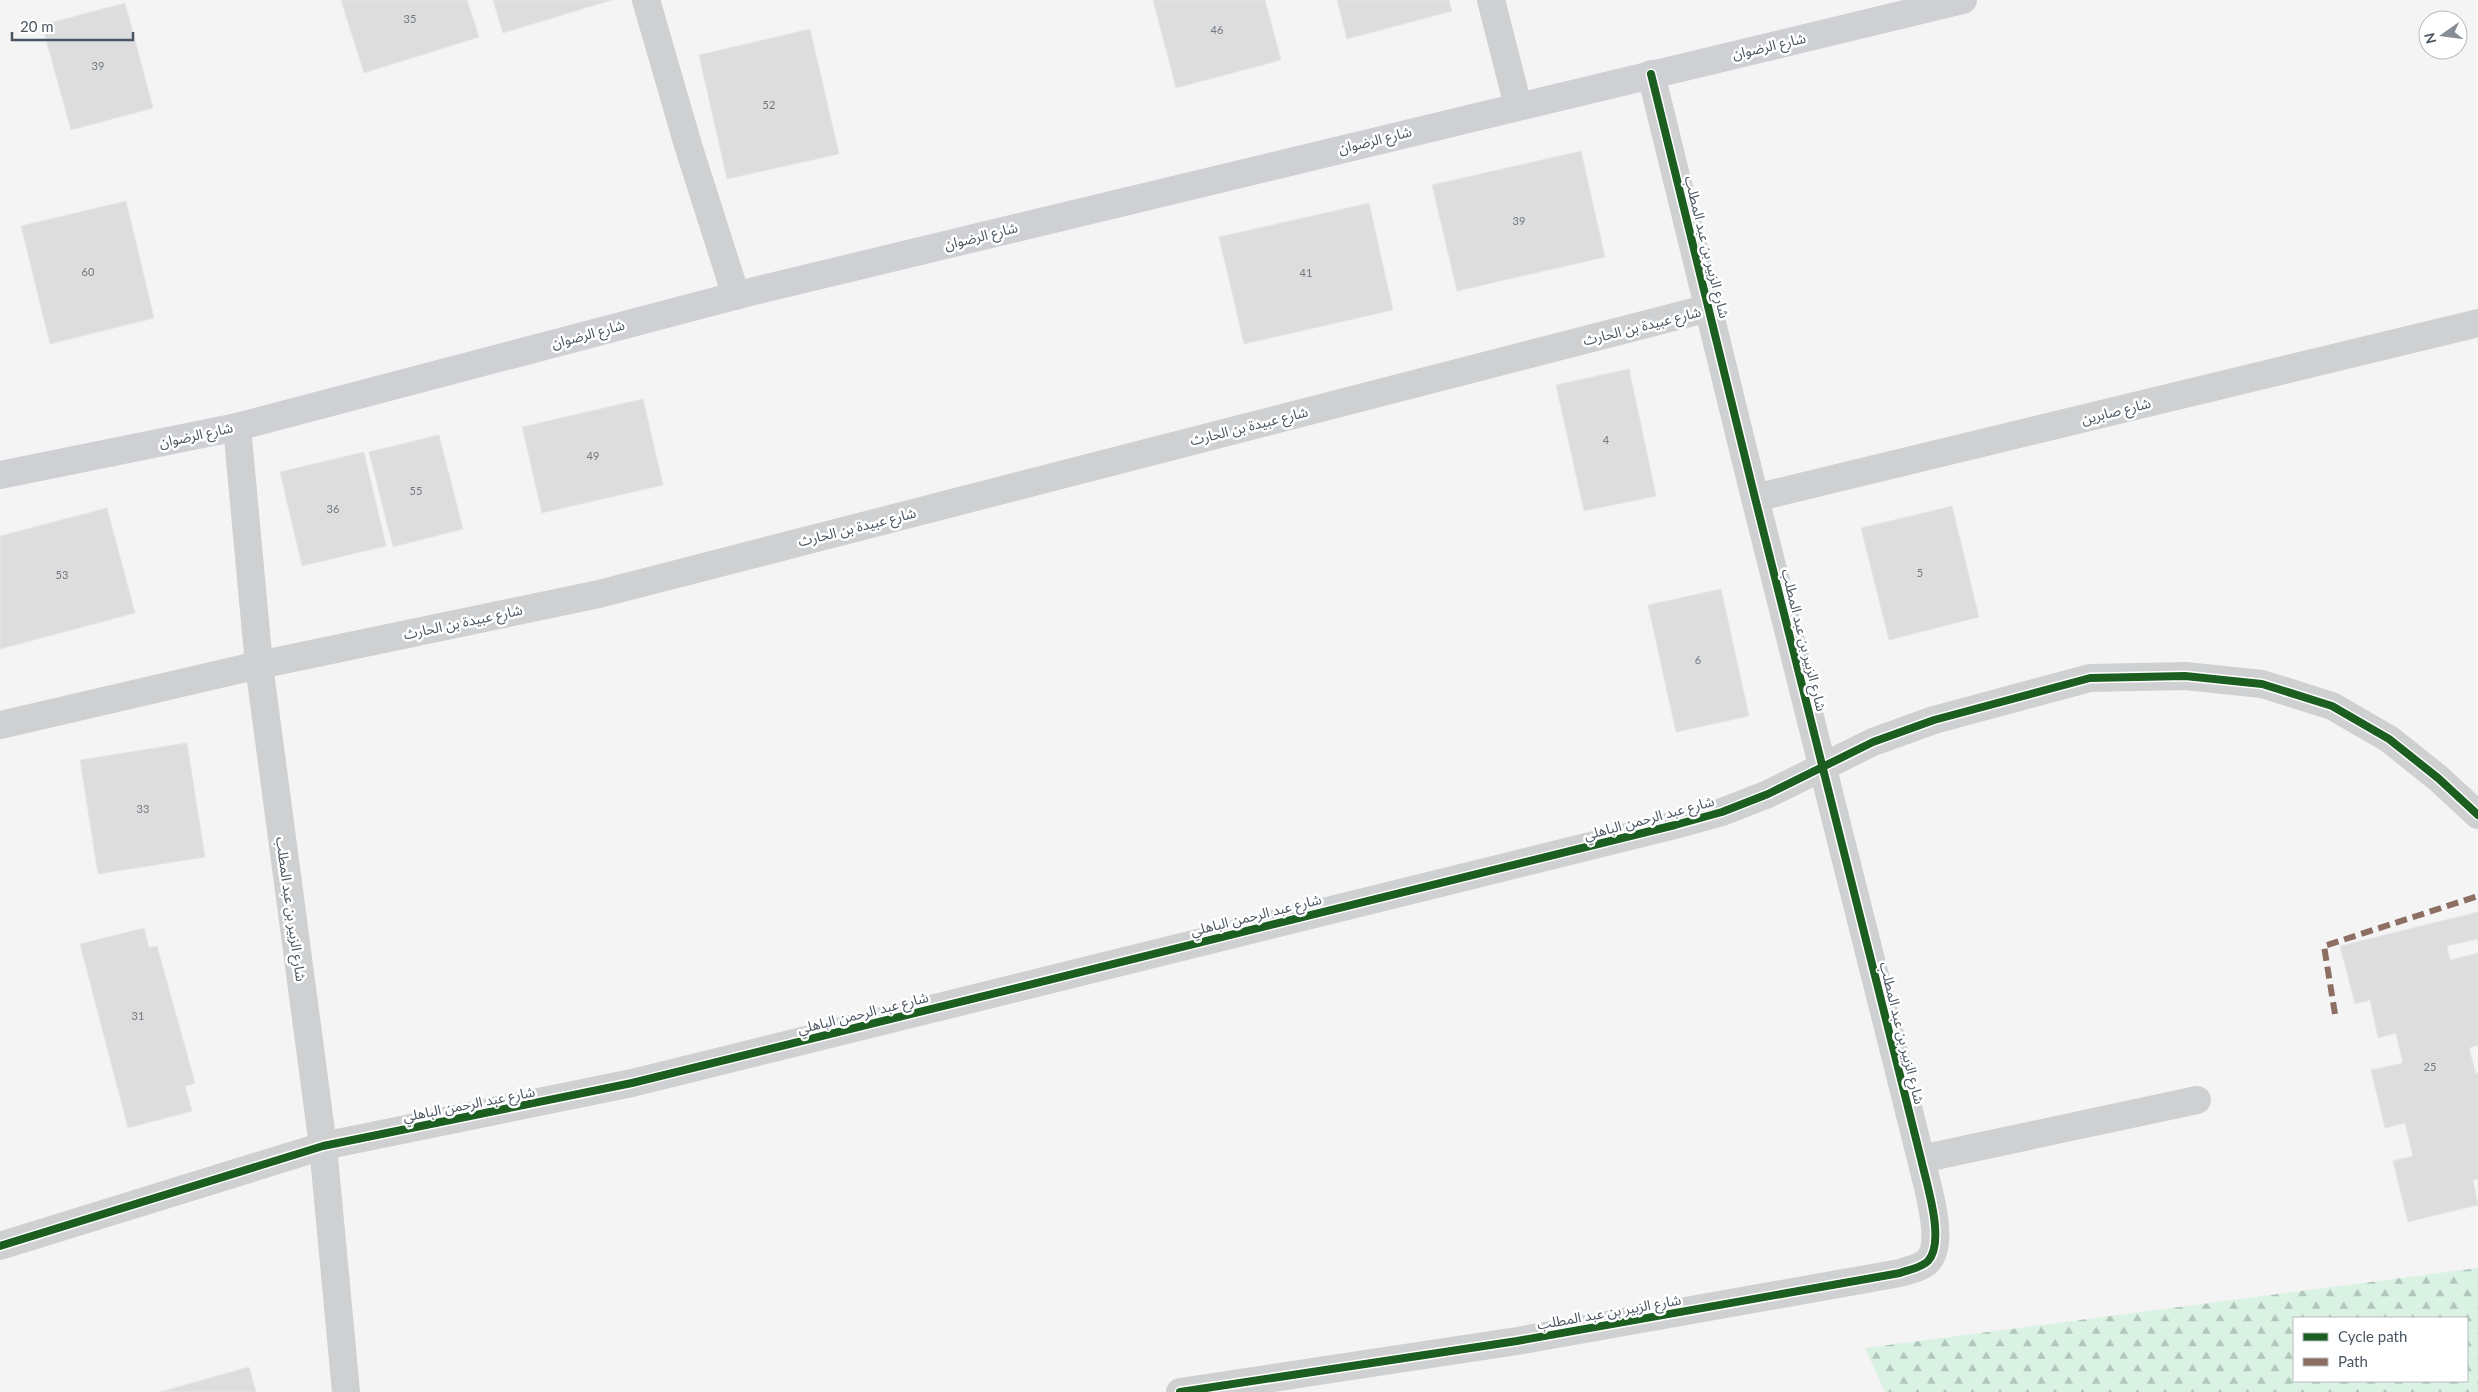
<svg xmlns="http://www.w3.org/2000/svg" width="2478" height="1392" viewBox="0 0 2478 1392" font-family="Lato,'Noto Sans Arabic',sans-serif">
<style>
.forest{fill:url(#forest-firs);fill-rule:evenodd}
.building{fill:#ddddde;stroke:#e5e6e7}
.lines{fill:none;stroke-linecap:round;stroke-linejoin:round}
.street{stroke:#ced0d2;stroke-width:28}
.secondary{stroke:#ced0d4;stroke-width:28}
.quiet{stroke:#8d6e63;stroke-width:6;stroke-dasharray:12 6;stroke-linecap:butt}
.cycleway-casing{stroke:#fff;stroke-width:11}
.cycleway{stroke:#1b5e20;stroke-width:8}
.labels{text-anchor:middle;stroke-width:5;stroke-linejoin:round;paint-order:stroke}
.number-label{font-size:11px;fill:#707881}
.street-label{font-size:14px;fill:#4a5661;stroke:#fff}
</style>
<defs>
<pattern id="forest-firs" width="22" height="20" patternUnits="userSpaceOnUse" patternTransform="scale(1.25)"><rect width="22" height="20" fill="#d9f2e3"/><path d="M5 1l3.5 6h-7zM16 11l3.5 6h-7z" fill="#b2c7bb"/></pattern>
</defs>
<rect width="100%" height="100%" fill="#f4f4f4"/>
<path class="forest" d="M2478 1268V1392H1885L1865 1348ZM2294 1318H2467V1381H2294Z"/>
<path class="building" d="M341 0H467L479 37 364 73Z
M493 0H612L503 33Z
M1153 0H1265L1281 60 1176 88Z
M1337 0H1449L1452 11 1347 39Z
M125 3 153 108 71 130 42 25Z
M810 29 839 154 727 179 699 55Z
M1581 151 1605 257 1457 291 1432 185Z
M126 201 154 318 50 344 21 226Z
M1369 203 1393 310 1244 344 1219 237Z
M1629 369 1656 496 1584 511 1556 385Z
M643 399 663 485 542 513 522 427Z
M439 435 463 529 393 547 369 452Z
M364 452 386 546 302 566 280 472Z
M1952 506 1979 617 1889 640 1861 528Z
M107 508 135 613 0 649V536Z
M1721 589 1749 716 1676 732 1648 605Z
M187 743 205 857 98 874 80 760Z
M2478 912V939L2447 946 2450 960 2478 953V1045L2469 1048 2476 1074 2478 1073V1179L2473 1180 2478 1205 2408 1222 2393 1161 2413 1156 2405 1123 2385 1128 2371 1070 2403 1063 2396 1033 2378 1038 2370 1000 2355 1004 2340 946Z
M144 928 149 948 157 946 195 1083 185 1086 192 1111 128 1128 80 944Z
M249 1367 256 1392H160Z"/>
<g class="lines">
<path class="street" d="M646 0 688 145 736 296
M1491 0 1518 106
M237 427 259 665 323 1146 346 1392
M1755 498 2478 323
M0 725 259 665 599 594 1709 308
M1921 1159 2197 1100
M0 1246 323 1146 632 1083 1675 825 1722 812 1768 794 1873 742 1934 720 2090 678 2185 676 2262 684 2332 706 2389 739 2438 778 2478 815
M1180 1392 1517 1341 1900 1273C1908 1270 1921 1268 1928 1261 1946 1242 1926 1182 1921 1159L1755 498 1651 74"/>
<path class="secondary" d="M0 475 237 427 746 293 1963 0"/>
<path class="quiet" d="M2335 1014 2324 946 2478 896"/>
<defs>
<path id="cycleway" d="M0 1246 323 1146 632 1083 1675 825 1722 812 1768 794 1873 742 1934 720 2090 678 2185 676 2262 684 2332 706 2389 739 2438 778 2478 815
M1180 1392 1517 1341 1900 1273C1908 1270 1921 1268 1928 1261 1946 1242 1926 1182 1921 1159L1755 498 1651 74"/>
</defs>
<use href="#cycleway" class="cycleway-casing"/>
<use href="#cycleway" class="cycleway"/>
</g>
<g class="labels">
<g class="number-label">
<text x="410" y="23">35</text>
<text x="1217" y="34">46</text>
<text x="98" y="70">39</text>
<text x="769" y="109">52</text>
<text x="1519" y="225">39</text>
<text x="88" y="276">60</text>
<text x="1306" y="277">41</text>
<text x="1606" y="444">4</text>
<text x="593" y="460">49</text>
<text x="416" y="495">55</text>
<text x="333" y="513">36</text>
<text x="1920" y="577">5</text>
<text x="62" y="579">53</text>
<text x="1698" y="664">6</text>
<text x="143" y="813">33</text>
<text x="138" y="1020">31</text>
<text x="2430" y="1071">25</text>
</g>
<g class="street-label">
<text transform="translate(1769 46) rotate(-13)" y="5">شارع الرضوان</text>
<text transform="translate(1375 140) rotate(-14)" y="5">شارع الرضوان</text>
<text transform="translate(981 236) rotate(-14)" y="5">شارع الرضوان</text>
<text transform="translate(1707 247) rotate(76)" y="5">شارع الزبير بن عبد المطلب</text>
<text transform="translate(1642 326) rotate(-14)" y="5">شارع عبيدة بن الحارث</text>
<text transform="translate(588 334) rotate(-15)" y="5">شارع الرضوان</text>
<text transform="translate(2116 411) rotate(-14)" y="5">شارع صابرين</text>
<text transform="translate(1249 426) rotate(-14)" y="5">شارع عبيدة بن الحارث</text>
<text transform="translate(196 435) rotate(-12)" y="5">شارع الرضوان</text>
<text transform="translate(857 527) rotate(-14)" y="5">شارع عبيدة بن الحارث</text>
<text transform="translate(463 622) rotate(-12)" y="5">شارع عبيدة بن الحارث</text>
<text transform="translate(1804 640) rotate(76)" y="5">شارع الزبير بن عبد المطلب</text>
<text transform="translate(1649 818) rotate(-15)" y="5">شارع عبد الرحمن الباهلي</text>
<text transform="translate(291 909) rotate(82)" y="5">شارع الزبير بن عبد المطلب</text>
<text transform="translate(1256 915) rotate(-14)" y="5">شارع عبد الرحمن الباهلي</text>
<text transform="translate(863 1013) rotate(-14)" y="5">شارع عبد الرحمن الباهلي</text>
<text transform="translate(1902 1033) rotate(76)" y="5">شارع الزبير بن عبد المطلب</text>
<text transform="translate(469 1104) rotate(-11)" y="5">شارع عبد الرحمن الباهلي</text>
<text transform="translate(1609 1312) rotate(-10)" y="5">شارع الزبير بن عبد المطلب</text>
</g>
</g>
<rect x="2293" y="1317" width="175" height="65" fill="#ffffff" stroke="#b7bbc0"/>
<rect x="2303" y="1333" width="25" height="8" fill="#1b5e20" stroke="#b7bbc0"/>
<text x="2338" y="1342" font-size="15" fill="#4a5661">Cycle path</text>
<rect x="2303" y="1358" width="25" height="8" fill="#8d6e63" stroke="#b7bbc0"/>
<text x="2338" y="1367" font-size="15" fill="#4a5661">Path</text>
<g transform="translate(2443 35) rotate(256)"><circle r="24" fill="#ffffff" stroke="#b7bbc0"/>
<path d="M0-4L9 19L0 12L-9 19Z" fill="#868d94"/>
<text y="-8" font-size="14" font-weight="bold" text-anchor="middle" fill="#4a5661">N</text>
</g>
<path d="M12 32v8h121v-8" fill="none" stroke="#4a5661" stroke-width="2.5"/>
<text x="20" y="32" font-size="15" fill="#4a5661" stroke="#ffffff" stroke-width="4" paint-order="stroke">20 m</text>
</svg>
